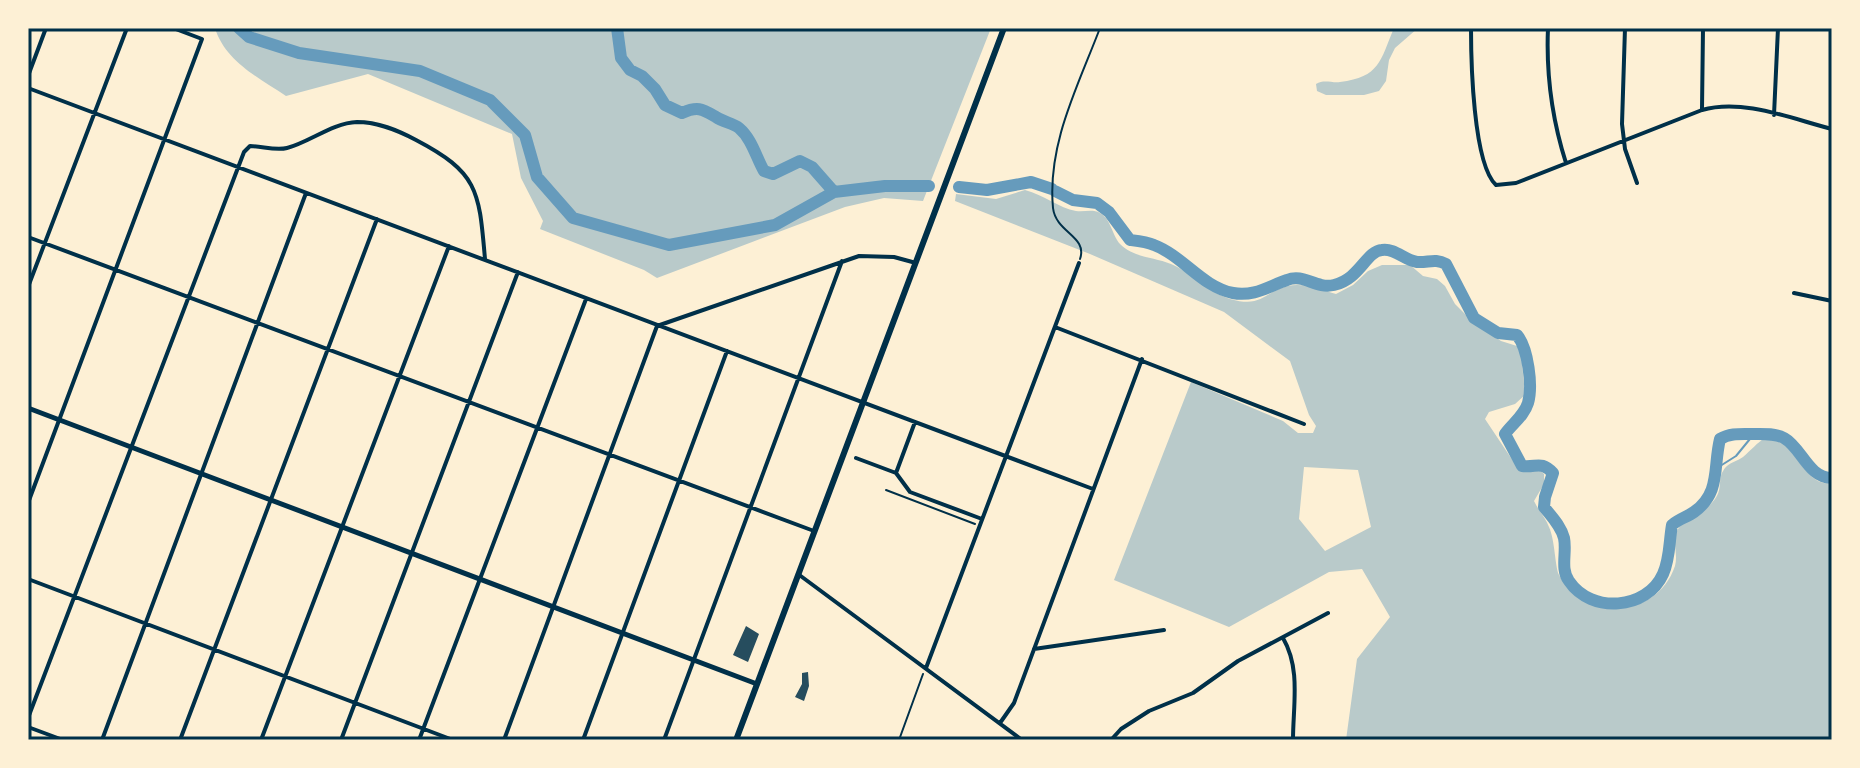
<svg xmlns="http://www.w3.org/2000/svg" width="1860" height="768" viewBox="0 0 1860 768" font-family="'Public Sans',sans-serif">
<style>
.green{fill:#b9caca;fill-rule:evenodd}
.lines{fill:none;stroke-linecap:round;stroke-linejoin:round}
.stream{stroke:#669bbc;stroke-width:2}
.river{stroke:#669bbc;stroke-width:12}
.building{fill:#264d5e}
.path{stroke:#003049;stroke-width:2}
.minor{stroke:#003049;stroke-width:4}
.tertiary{stroke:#003049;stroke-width:5}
.trunk{stroke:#003049;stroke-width:6}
.neatline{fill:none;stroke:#003049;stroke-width:3}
</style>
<rect width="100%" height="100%" fill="#fdf0d5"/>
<path class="green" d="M215 28H991L923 201 884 198 845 207 657 278 644 270 540 229 543 221 521 178 512 134 368 74 286 96C259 78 225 61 215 28Z
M1394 28H1418L1395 48 1389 60 1386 81 1379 91 1364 95H1326L1317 91 1316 84C1324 79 1331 83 1340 82 1380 77 1380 61 1394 28Z
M1025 190C1044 195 1059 208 1076 211 1085 212 1093 209 1100 213 1111 219 1112 235 1120 244 1134 258 1154 257 1171 264 1192 273 1208 292 1230 299 1262 308 1262 293 1288 286 1303 282 1322 290 1336 294L1353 285 1368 271 1382 265H1410L1423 276 1437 279 1445 286 1455 304 1472 321 1501 341 1517 346 1521 352 1525 395 1515 404 1489 412 1485 419 1519 470 1530 471 1537 468 1544 474V484L1534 501C1538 510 1546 518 1549 527 1555 540 1555 567 1559 575 1585 622 1657 619 1675 566 1679 551 1669 539 1681 525 1691 515 1706 512 1715 499 1721 491 1719 485 1721 476 1721 474 1725 467 1727 466 1731 462 1738 461 1743 457 1751 450 1757 443 1766 437 1798 440 1800 485 1832 484V740H1346L1357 659 1390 617 1362 569 1329 572 1229 627 1114 580 1191 382 1283 421 1298 433H1313L1316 426 1309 415 1290 361 1224 312 1090 254 955 201 956 194 996 199ZM1304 467 1358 470 1371 527 1325 551 1299 519Z"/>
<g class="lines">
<path class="stream" d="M1717 468 1736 456 1754 434"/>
<path class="river" d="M239 28 249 37 299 53 420 71 490 100 525 135 537 177 573 218 669 245 775 225 834 192 885 186H929
M617 28 621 58 630 70 642 76 655 89 665 105 682 113C698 106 702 109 716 117 723 122 733 123 739 128 752 139 756 157 764 171L773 174 800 161 812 167 834 192
M959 187 987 190 1031 182 1052 189
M1055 191 1073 200 1097 203 1109 212 1130 240C1138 241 1147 242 1154 245 1183 256 1202 287 1233 293 1254 297 1269 286 1287 280 1304 273 1315 289 1334 285 1360 279 1366 251 1382 250 1395 248 1404 260 1417 262 1428 263 1435 258 1446 264L1474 318 1498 333 1517 335C1528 348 1533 386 1528 403 1524 416 1512 424 1505 434L1522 466C1537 468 1540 460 1553 473L1545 497 1544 507C1552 517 1561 526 1564 538 1567 552 1560 569 1569 581 1591 614 1647 610 1663 574 1670 559 1669 542 1672 525 1679 519 1687 517 1694 512 1721 493 1713 467 1720 439 1730 433 1740 434 1752 434 1762 434 1774 433 1784 438 1802 448 1808 478 1832 478"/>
</g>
<path class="building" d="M746 626 759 634 748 662 733 655Z
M808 672 809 686 804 701 795 697 802 684V673Z"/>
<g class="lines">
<path class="path" d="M1080 259C1088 236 1056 233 1053 208 1047 144 1078 86 1100 28
M886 490 975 524
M899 740 923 674"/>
<path class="minor" d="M1471 28C1471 60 1473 164 1496 185L1516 183 1702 110C1743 98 1792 119 1832 129
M1548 28C1546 74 1552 119 1566 163
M1625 28 1622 124 1625 149 1637 183
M28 76 46 28
M28 88 1093 489
M1702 109 1703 28
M1774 115 1778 28
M28 237 814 531
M28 287 127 28
M1794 293 1832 301
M1055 327 1304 424
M856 458 896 473 915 422
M896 473 910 492 982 519
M28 503 202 39 173 28
M798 574 1022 740
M28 579 453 740
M1283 638C1301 669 1293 705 1293 740
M1034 649 1164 630
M926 668 1079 263
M28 718 244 152 250 146C262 146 275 151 287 148 310 142 332 123 357 122 378 122 397 130 416 140 479 173 479 191 485 259
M1000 723 1014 703 1142 359
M28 727 63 740
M102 740 306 193
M180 740 377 219
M261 740 449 246
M341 740 518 272
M419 740 586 299
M504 740 657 326 859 256 894 257 916 263
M583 740 727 351
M664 740 842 261
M1111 740 1121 729 1149 711 1193 693 1238 661 1328 613"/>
<path class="tertiary" d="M28 408 757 684"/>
<path class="trunk" d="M736 740 1004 28"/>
</g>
<rect width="1860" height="768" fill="none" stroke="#fdf0d5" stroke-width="60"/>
<rect x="30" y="30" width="1800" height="708" class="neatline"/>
</svg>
